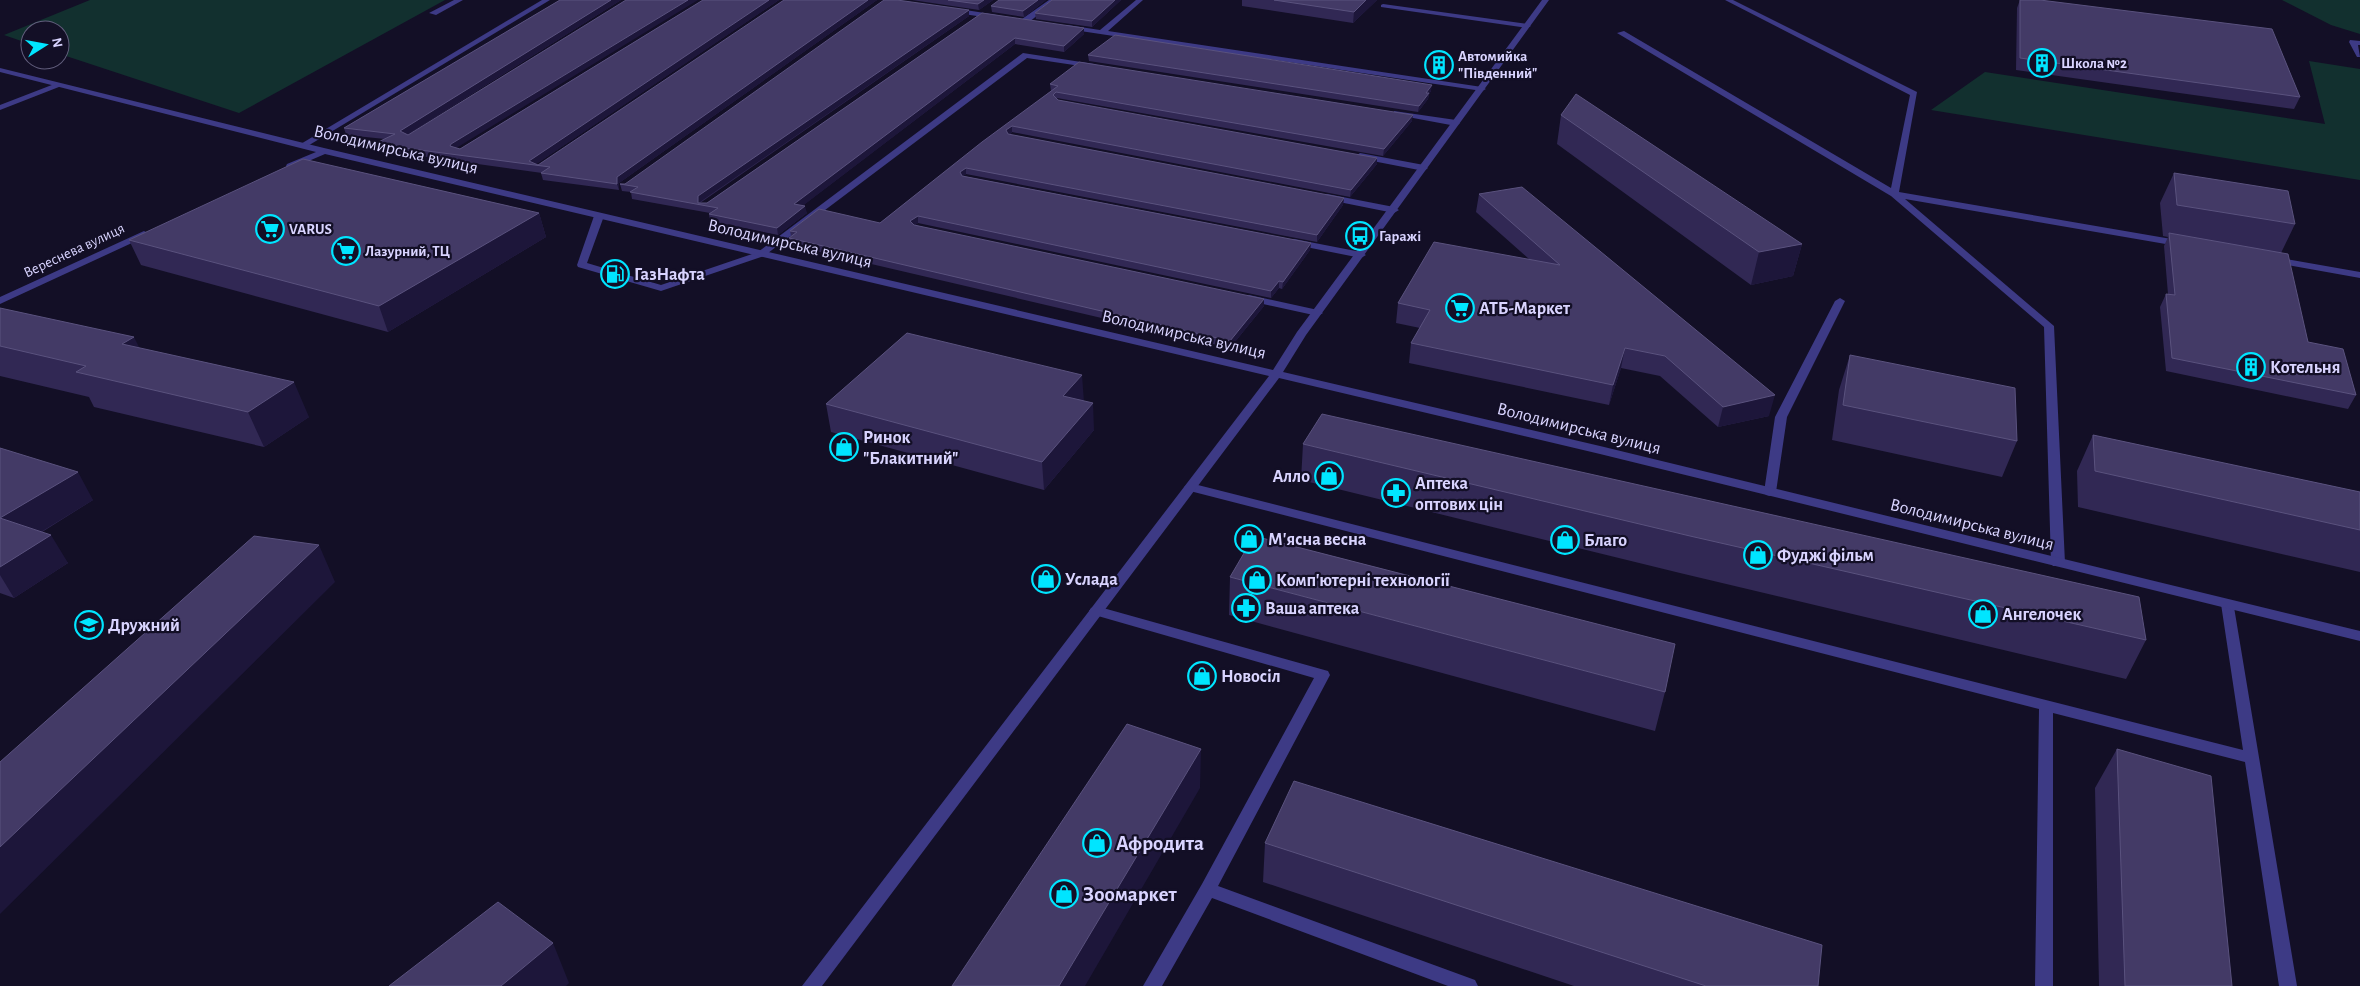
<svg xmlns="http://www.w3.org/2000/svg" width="2360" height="986" viewBox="0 0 2360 986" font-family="'Alegreya Sans',sans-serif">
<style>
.green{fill:#12302f}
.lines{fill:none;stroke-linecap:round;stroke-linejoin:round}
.lane{fill:#3d3a85;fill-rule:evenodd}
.street{fill:#3d3a85;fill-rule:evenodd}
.wall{fill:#312854}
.shaded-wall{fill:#1d163a}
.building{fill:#433a66;stroke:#5a527e}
.labels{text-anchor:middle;stroke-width:4.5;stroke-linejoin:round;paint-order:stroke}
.far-poi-label{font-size:15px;font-weight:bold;fill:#d9d4ff;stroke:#130f26;text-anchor:start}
.far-street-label{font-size:15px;fill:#d9d4ff;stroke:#130f26}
.street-label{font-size:18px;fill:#d9d4ff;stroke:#130f26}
.poi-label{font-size:18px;font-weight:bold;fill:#d9d4ff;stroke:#130f26;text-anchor:start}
.near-poi-label{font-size:21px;font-weight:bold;fill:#d9d4ff;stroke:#130f26;text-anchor:start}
</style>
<rect width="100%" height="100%" fill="#130f26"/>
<path class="green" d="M90 0H445L239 113 60 54V30H30V44L4 35Z
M2282 0H2360V34L2331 25Z
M2309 61 2360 69V180L1931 110 1985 72 2325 124Z"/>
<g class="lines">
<path class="lane" d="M454 0H463L436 15 429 13Z
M542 0H550L306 147 299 145Z
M1049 0H1056L1028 23H1022V19Z
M1136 0H1143L1108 31 1482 87 1486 89 1482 91 1067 29 1063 27 1067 25 1100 30Z
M1725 0H1733L1917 92 1899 192 2183 241 2188 244 2183 247 1905 199 2054 326 2065 563 2063 566H2053L2051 563 2044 327 1891 196 1617 33 1624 31 1891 188 1910 95Z
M1383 4 1527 24 1531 26 1527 28 1381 7V5Z
M953 8 997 15 1001 17 997 19 950 12V8Z
M2350 40 2360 41V45H2358L2360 57H2357L2349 42Z
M1023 53 1094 64 1098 66 1094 68 1027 58 764 256 661 291 578 267 577 265 594 216 599 213 604 216 587 263 661 285 758 252Z
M57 83 64 85 0 110V105Z
M1394 111 1456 120 1460 123 1456 126 1397 115H1394Z
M1360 153 1424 165 1428 168 1424 171 1357 158 1356 156Z
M1327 194 1394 207 1399 210 1394 213 1324 199V195Z
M1294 239 1361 252 1366 255 1361 258 1291 244 1289 242Z
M2274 257 2360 272V278L2271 262 2269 260Z
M1249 295 1318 310 1323 313 1318 316 1245 300 1244 298Z
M1840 298 1845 301 1787 417 1776 492 1770 496 1766 495 1764 492 1775 417 1835 301Z
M1190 483 2243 750 2221 604 2223 601H2233L2297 986H2279L2245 762 2053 713V986H2035L2039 709 1186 490 1184 487Z
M1096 606 1328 671 1330 675 1218 886 1475 980 1478 986H1448L1212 898 1162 986H1143L1202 884 1314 678 1091 614 1089 611 1091 608Z"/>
<path class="street" d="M1542 0H1549L1306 335 1283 372 1600 446 2360 631V641L1600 454 1279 378 822 986H802L1269 376 325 154 290 169 286 166 287 164 316 152 0 72V68L324 148 1273 370 1297 332Z
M144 231 149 234 147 236 0 304V297Z"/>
</g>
<path class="wall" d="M560 0H621L407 135 460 149 703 0H779L536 164 538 165 784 0H877L619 183V190L543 180 541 173H542L377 150 374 144 385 139 346 135 344 128Z
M912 0H993L979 10Z
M1046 0 1024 17 992 12 991 6Z
M1052 0H1121L1092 27 1036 19 1035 13Z
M1242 0H1377L1353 23 1242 6Z
M2020 0H2040L2300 97 2294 109 2016 70 2017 8Z
M969 10V16L700 203H707L982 13 1084 34 1064 52 1015 44 802 206 807 213 778 235 710 221 709 214 710 213 632 199 631 192 622 191 620 184H625Z
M1088 55 1431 91 1429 94 1428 99 1418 112 1089 61Z
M1050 84 1412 121 1383 156 1057 98 1058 100 1377 164 1350 197 1012 132 1009 135 1344 198 1343 205 1317 242 966 174 963 176 1311 243 1310 250 1282 289 1279 288 1271 298 918 223 915 225 1264 306 1230 348 790 245 789 238 791 236 790 231 880 223 1051 91Z
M1561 115 1802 244 1793 276 1751 285 1557 144Z
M2174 173 2295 224 2281 253 2308 342 2356 395 2348 409 2166 371 2160 307 2166 294H2168L2164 246 2168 237 2163 236 2160 203Z
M1479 194 1769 416 1718 427 1660 376 1621 368 1609 405 1409 363 1411 343 1420 328 1396 323 1398 303 1529 259 1476 212Z
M539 213 546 237 388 332 141 265 129 240Z
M0 308 139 348 309 417 264 447 94 407 89 397 0 376Z
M1850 355 2017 441 2002 477 1832 440 1839 390Z
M826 404 1094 430 1044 490 831 432Z
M2093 435 2360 492V572L2078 507 2077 471Z
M1303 444 2146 640 2126 679 1680 573 1301 480Z
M0 448 93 500 42 532 68 563 14 598 0 593Z
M1230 577 1665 692 1655 731 1229 615Z
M2117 749 2232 986H2099L2095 788Z
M1265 843 1818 986H1574L1263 882Z"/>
<path class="shaded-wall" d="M611 0H621L402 138 400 131Z
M688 0H698L453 150 450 146 451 144Z
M769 0H779L535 165 529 161Z
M868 0H877L619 183V190L617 184V177Z
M984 0H993L979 10 978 4Z
M1038 0H1046L1024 17 1023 11Z
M1115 0H1121L1092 27V21Z
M1366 0H1377L1353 23 1354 12Z
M969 10V16L700 202 698 203V196Z
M1084 28V34L1064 52V46Z
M1015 38V44L796 211 794 204Z
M1432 85 1431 91 1429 94 1428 99 1418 112 1419 106 1426 93Z
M1413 115 1412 121 1383 156 1384 149Z
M1012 126V132L1006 137V130Z
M1377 158V164L1350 197 1351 190Z
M966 168V174L960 179V172Z
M1344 198 1343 205 1317 242V235Z
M805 206 807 213 778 235 777 228Z
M539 213 546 237 388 332 379 306Z
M918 216V223L911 228 910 221Z
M1311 243 1310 250 1282 289 1283 282Z
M1802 244 1793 276 1751 285 1759 252Z
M1279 281V288L1271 298V291Z
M1264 299V306L1230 348V341Z
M134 337 151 371 122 344Z
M1625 348 1621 368 1609 405 1613 385Z
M1082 375 1084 402 1063 396Z
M294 382 309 417 264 447 248 412Z
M1775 395 1769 416 1718 427 1723 407Z
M1093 403 1094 430 1044 490 1042 462Z
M78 472 93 500 18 546 0 518Z
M51 535 68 563 14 598 0 575V567Z
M319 545 335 582 0 914V847Z
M1201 749 1200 788 1085 986H1059Z
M553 943 569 983 566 986H501Z"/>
<path class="building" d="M560 0H611L400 131 408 135 626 0H688L451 144 450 146 460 149 703 0H769L529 161 538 165 784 0H868L617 177V184L541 173 550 167 374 144 395 134 344 128Z
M884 0H897L969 10 698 196V203H707L982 13 1084 28 1064 46 1015 38 794 204 805 206 777 228 709 214 718 208 630 192 638 187 620 184H625Z
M948 0H984L978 4Z
M999 0H1038L1023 11 991 6Z
M1052 0H1115L1092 21 1035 13Z
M1274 0H1366L1354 12Z
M2020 0H2040L2272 29 2300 97 2020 58Z
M1115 35 1432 85 1426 93H1429L1419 106 1088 55Z
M1079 62 1413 115 1384 149 1056 92 1053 95 1058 100 1377 158 1351 190 1012 126 1006 130 1008 134 1344 198 1317 235 966 168 960 172 962 176 1311 243 1283 282 1279 281 1271 291 918 216 910 221 914 225 1264 299 1230 341 789 238 797 232 790 231 819 209 880 223 982 142 1058 86 1050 84Z
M1576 94 1802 244 1759 252 1561 115Z
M303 159 539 213 379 306 129 240Z
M2174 173 2288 191 2295 224 2177 205Z
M1522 187 1775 395 1723 407 1665 356 1625 348 1613 385 1411 343 1430 310 1398 303 1434 242 1560 265 1479 194Z
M2169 233 2288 254 2308 342 2343 349 2356 395 2172 358 2166 294 2175 295Z
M0 308 134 337 122 344 294 382 248 412 76 372 86 366 0 346Z
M907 333 1082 375 1063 396 1093 403 1042 462 826 404Z
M1850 355 2015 388 2017 441 1843 405Z
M1322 414 2139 597 2146 640 1690 536 1303 444Z
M2093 435 2360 492V530L2095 471Z
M0 448 78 472 0 518 51 535 0 567Z
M254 536 319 545 0 847V762Z
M1254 536 1675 644 1665 692 1230 577Z
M1127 724 1201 749 1059 986H952Z
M2117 749 2211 776 2232 986H2125Z
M1294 781 1822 945 1818 986H1706L1265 843Z
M498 902 553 943 501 986H389Z"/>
<defs>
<symbol id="building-ring" viewBox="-11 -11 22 22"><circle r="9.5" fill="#130f26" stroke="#00e5ff" stroke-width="1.5"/><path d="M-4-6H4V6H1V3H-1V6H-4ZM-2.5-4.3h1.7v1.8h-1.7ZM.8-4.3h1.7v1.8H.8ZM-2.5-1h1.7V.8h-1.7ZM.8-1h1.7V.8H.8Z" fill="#00e5ff"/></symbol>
<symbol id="supermarket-ring" viewBox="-11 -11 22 22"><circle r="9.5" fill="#130f26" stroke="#00e5ff" stroke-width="1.5"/><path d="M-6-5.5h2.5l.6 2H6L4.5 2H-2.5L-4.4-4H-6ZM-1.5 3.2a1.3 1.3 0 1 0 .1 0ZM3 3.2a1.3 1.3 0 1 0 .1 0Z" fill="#00e5ff"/></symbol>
<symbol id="bus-ring" viewBox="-11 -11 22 22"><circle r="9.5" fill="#130f26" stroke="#00e5ff" stroke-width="1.5"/><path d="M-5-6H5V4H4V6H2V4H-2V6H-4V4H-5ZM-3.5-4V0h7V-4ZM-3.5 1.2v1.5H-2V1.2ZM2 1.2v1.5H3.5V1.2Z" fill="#00e5ff"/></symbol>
<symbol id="fuel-ring" viewBox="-11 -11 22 22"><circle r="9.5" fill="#130f26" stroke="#00e5ff" stroke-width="1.5"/><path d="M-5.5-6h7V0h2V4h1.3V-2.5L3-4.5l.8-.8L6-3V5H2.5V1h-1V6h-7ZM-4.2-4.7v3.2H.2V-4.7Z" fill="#00e5ff"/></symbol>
<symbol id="shop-ring" viewBox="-11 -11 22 22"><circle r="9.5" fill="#130f26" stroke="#00e5ff" stroke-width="1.5"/><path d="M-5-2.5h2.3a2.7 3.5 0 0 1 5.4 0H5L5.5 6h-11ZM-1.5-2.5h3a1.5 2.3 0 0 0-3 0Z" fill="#00e5ff"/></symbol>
<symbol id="pharmacy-ring" viewBox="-11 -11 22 22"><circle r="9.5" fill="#130f26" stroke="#00e5ff" stroke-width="1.5"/><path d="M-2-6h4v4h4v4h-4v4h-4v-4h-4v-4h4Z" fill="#00e5ff"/></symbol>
<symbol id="school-ring" viewBox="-11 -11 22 22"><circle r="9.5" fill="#130f26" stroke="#00e5ff" stroke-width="1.5"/><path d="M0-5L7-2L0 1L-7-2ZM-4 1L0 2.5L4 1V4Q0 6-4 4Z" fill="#00e5ff"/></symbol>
</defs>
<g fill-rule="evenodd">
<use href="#building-ring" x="2026" y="47" width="32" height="32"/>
<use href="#building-ring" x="1423" y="49" width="32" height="32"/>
<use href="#supermarket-ring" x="254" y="213" width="32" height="32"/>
<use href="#bus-ring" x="1344" y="220" width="32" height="32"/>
<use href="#supermarket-ring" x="330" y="235" width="32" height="32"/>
<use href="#fuel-ring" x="599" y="258" width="32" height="32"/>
<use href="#supermarket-ring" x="1444" y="292" width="32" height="32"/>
<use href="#building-ring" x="2235" y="351" width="32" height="32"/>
<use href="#shop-ring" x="828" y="431" width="32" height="32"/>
<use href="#shop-ring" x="1313" y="460" width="32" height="32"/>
<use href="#pharmacy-ring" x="1380" y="477" width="32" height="32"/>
<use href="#shop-ring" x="1233" y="523" width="32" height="32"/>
<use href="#shop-ring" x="1549" y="524" width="32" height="32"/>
<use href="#shop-ring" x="1742" y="539" width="32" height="32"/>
<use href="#shop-ring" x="1030" y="563" width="32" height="32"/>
<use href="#shop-ring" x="1241" y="564" width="32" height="32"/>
<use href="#pharmacy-ring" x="1230" y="592" width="32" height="32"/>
<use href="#shop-ring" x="1967" y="598" width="32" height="32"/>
<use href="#school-ring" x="73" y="609" width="32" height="32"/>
<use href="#shop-ring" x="1186" y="660" width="32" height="32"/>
<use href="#shop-ring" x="1081" y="827" width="32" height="32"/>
<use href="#shop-ring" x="1048" y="878" width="32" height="32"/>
</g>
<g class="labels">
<g class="far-poi-label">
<text x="1458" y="61">Автомийка<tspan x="1458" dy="17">"Південний"</tspan></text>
<text x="2061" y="68">Школа №2</text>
<text x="289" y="234">VARUS</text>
<text x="1379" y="241">Гаражі</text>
<text x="365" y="256">Лазурний, ТЦ</text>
</g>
<g class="far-street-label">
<text transform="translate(74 250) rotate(-25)" y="5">Вереснева вулиця</text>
</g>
<g class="street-label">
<text transform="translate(396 149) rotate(13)" y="6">Володимирська вулиця</text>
<text transform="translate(790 243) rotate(13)" y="6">Володимирська вулиця</text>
<text transform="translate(1184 334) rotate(13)" y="6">Володимирська вулиця</text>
<text transform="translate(1579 428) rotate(14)" y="6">Володимирська вулиця</text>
<text transform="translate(1972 524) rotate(14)" y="6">Володимирська вулиця</text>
</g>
<g class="poi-label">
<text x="634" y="280">ГазНафта</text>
<text x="1479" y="314">АТБ-Маркет</text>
<text x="2270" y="373">Котельня</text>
<text x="863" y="443">Ринок<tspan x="863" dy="21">"Блакитний"</tspan></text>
<text x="1310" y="482" text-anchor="end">Алло</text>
<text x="1415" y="489">Аптека<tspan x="1415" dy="21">оптових цін</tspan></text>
<text x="1268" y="545">М'ясна весна</text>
<text x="1584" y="546">Благо</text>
<text x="1777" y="561">Фуджі фільм</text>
<text x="1065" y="585">Услада</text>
<text x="1276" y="586">Комп'ютерні технології</text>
<text x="1265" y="614">Ваша аптека</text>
<text x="2002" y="620">Ангелочек</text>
<text x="108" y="631">Дружний</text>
<text x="1221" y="682">Новосіл</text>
</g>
<g class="near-poi-label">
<text x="1116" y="850">Афродита</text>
<text x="1083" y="901">Зоомаркет</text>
</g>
</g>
<g transform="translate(45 45) rotate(79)"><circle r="24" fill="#130f26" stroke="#625e7d"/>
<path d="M0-4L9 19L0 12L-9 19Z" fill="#00e5ff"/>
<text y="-8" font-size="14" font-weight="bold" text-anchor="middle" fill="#d9d4ff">N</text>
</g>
</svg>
